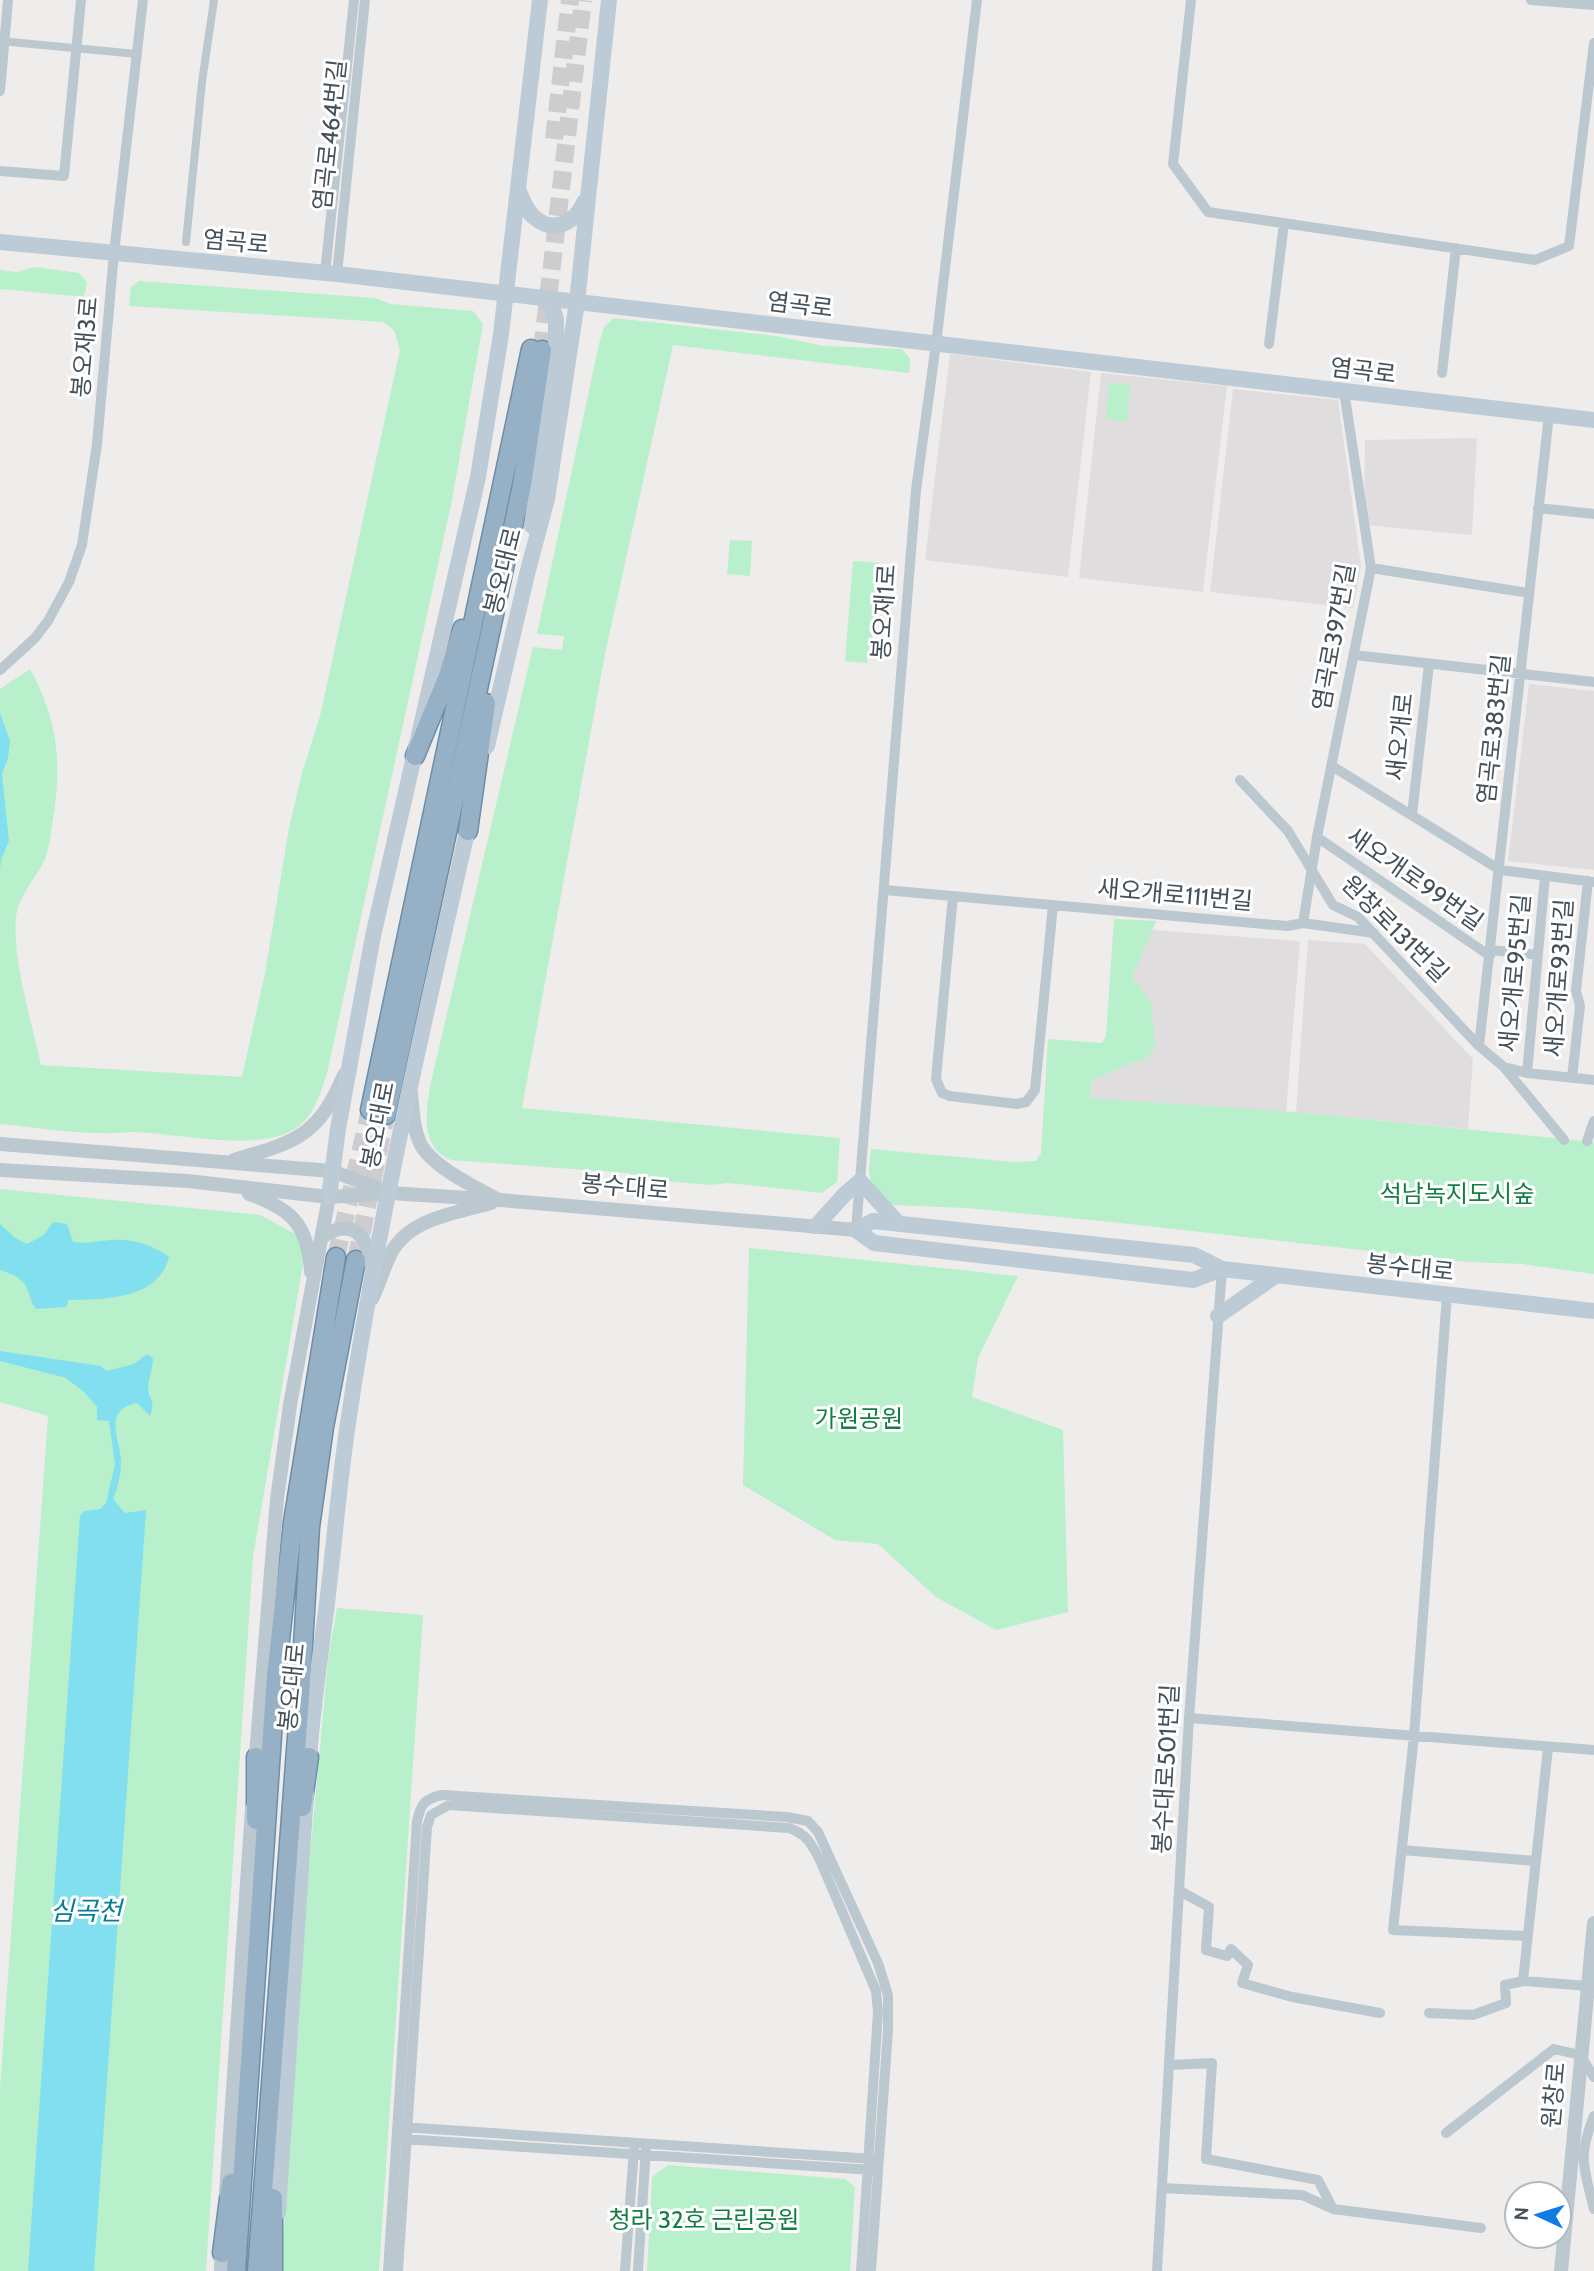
<svg xmlns="http://www.w3.org/2000/svg" width="1594" height="2271" viewBox="0 0 1594 2271" font-family="Cabin,'Noto Sans KR',sans-serif">
<style>
.education{fill:#e0ddde}
.green{fill:#b7f0ca}
.water{fill:#82dff0}
.lines{fill:none;stroke-linecap:round;stroke-linejoin:round}
.trunk-tunnel{stroke:#cdcdcf;stroke-width:18;stroke-dasharray:18 9;stroke-linecap:butt}
.trunk-casing{stroke:#6c8eaa;stroke-width:21}
.pedestrian{stroke:#bcc8d0;stroke-width:8}
.minor{stroke:#bcc8d0;stroke-width:10}
.tertiary{stroke:#bcc8d0;stroke-width:14}
.secondary{stroke:#bdcbd7;stroke-width:16}
.trunk{stroke:#96b0c6;stroke-width:18}
.labels{text-anchor:middle;stroke-width:6;stroke-linejoin:round;paint-order:stroke}
.street-label{font-size:24px;fill:#44515a;stroke:#fff}
.park-label{font-size:24px;fill:#127e41;stroke:#fff}
.water-label{font-size:26px;font-style:italic;fill:#078095;stroke:#fff}
</style>
<rect width="100%" height="100%" fill="#efecec"/>
<path class="education" d="M950 354 1091 372 1068 577 925 560Z
M1101 373 1227 386 1203 592 1079 578Z
M1233 389 1338 400 1361 566 1353 608 1210 592Z
M1477 438 1472 535 1364 525 1365 440Z
M1529 684 1594 691V870L1508 861Z
M1152 930 1300 941 1286 1112 1090 1098 1092 1080 1132 1063 1147 1059 1151 1002 1132 977 1144 943Z
M1308 940 1365 944 1473 1059 1468 1129 1296 1112Z"/>
<path class="green" d="M35 267 79 273 87 282 84 297 0 289V270L17 272Z
M139 281 375 298 391 304 473 311 483 324 452 500 327 1073C320 1094 315 1115 296 1128 261 1153 177 1133 133 1132 123 1132 112 1134 101 1133 68 1133 33 1127 0 1124V689L30 669C58 719 62 763 53 819 51 831 50 844 46 856 38 877 18 895 16 918 12 959 32 1023 41 1065L242 1077 265 973 289 828 302 773 320 716 400 350 394 330 383 322 129 306 131 287Z
M614 318 776 336 824 346 902 349 910 359 909 373 673 345 605 654 522 1108 840 1138 837 1182 822 1193 728 1183 710 1185 653 1180 627 1173 451 1160C419 1148 426 1108 431 1082L533 647 562 650 564 636 537 634 599 344 604 327Z
M1110 382 1130 385 1126 421 1106 419Z
M730 540 752 541 750 576 727 574Z
M853 561 879 563 877 605 867 663 845 661Z
M1114 919 1156 921 1132 977 1151 1002 1155 1046 1147 1059 1132 1063 1092 1080 1090 1098 1296 1112 1594 1142V1274L1523 1264 1468 1262 1112 1222 967 1208 891 1205 872 1188 869 1171 871 1149 1014 1162 1036 1161 1041 1153 1048 1039 1102 1043 1106 1036Z
M0 1189 260 1215 307 1240 253 1557 206 2271H0V2089L48 1416 0 1402Z
M749 1248 1018 1276 978 1358 972 1397 1063 1430 1068 1612 996 1630 936 1597 878 1544 835 1540 743 1485Z
M337 1608 423 1615 379 2271H281L306 1900 328 1660Z
M668 2165 845 2179 855 2187 850 2271H647L652 2177Z"/>
<path class="water" d="M0 713 10 741 8 758 2 774 9 841 1 860 0 871Z
M53 1222 67 1224 73 1242C86 1244 98 1241 111 1240 131 1238 154 1245 169 1257 158 1300 105 1299 69 1300L66 1307 36 1309C30 1301 30 1294 26 1286 21 1277 9 1273 0 1270V1224L15 1238 27 1244 44 1235Z
M0 1351 101 1366 107 1371 134 1364 147 1354 153 1358C153 1369 148 1379 148 1388 149 1402 156 1398 150 1416L137 1403C101 1410 121 1440 121 1462 121 1475 118 1487 113 1499L125 1513 146 1510 94 2271H28L80 1516 84 1511 100 1509 106 1503 115 1464 109 1421 97 1420V1407L84 1392 66 1378 0 1361Z"/>
<g class="lines">
<path class="trunk-tunnel" d="M554 139 570 0
M542 350 583 0
M336 1257 370 1110
M356 1260 386 1115"/>
<defs>
<path id="trunk" d="M415 756 448 676 462 629
M468 831 486 703
M370 1110 531 349
M386 1115 522 485 542 350
M302 1807 309 1757
M256 1820V1757
M222 2253 231 2183
M236 2271 276 1676 293 1522 336 1257
M257 2271 300 1697 310 1527 324 1427 356 1260
M273 2271V2198"/>
</defs>
<use href="#trunk" class="trunk-casing"/>
<path class="pedestrian" d="M0 41 137 54
M186 242 202 82 214 0"/>
<path class="minor" d="M1191 0 1173 164 1208 212 1535 260 1569 246 1594 43
M1531 0 1594 5
M0 91 8 0
M0 171 64 176 81 0
M325 273 354 0
M337 274 365 0
M1269 344 1284 223
M1442 373 1456 248
M1538 508 1594 514
M1371 568 1529 593
M1354 655 1594 682
M0 670 35 638 48 621 69 582 82 545 97 444 114 253 143 0
M1332 766 1500 870 1594 882
M1240 780 1288 831 1333 905 1358 917 1479 1046 1504 1067 1527 1073 1594 1080
M1412 815 1429 664
M1317 837 1490 956
M885 890 1287 926 1303 923 1374 933
M953 896 936 1079 942 1093 950 1096 1017 1104 1026 1102 1035 1090 1053 905
M1303 923 1317 837 1371 568 1344 391
M1491 950 1538 955
M1479 1046 1549 415
M1504 1067 1564 1140
M1527 1073 1545 876
M1572 1078 1580 1006 1576 991 1588 881
M1587 1141 1594 1121
M856 1230 916 490 936 344 977 0
M1447 1295 1414 1736 1393 1930 1526 1936
M1189 1718 1594 1750
M1548 1748 1523 1981 1588 1986
M1402 1850 1536 1861
M1180 1891 1209 1907 1206 1950 1227 1956 1231 1949 1248 1965 1242 1983 1292 1997 1380 2013
M1429 2013 1473 2015 1506 2003 1505 1985 1523 1981
M1170 2065 1212 2063 1206 2159 1318 2180 1333 2209 1481 2228
M1594 2116C1577 2158 1584 2167 1594 2209
M403 2127 873 2159
M1446 2133 1554 2049 1580 2055 1594 2077
M403 2139 872 2170
M1162 2188 1302 2195 1333 2209
M388 2271 417 1821C421 1804 424 1799 442 1795L787 1817 808 1821 818 1832 878 1963 888 1995V2030L871 2271
M398 2271 427 1827 431 1815 449 1805 789 1828C808 1835 811 1844 820 1860L876 1991 878 2012 861 2271
M625 2271 634 2149
M638 2271 646 2148
M1157 2271 1189 1718 1222 1269"/>
<path class="tertiary" d="M411 1094C413 1111 413 1128 420 1143 431 1166 473 1186 495 1198
M0 1144 332 1171 385 1191
M234 1160C295 1142 318 1137 344 1075
M0 1170 188 1181 329 1197 390 1193 500 1200 856 1230
M249 1194C292 1209 308 1225 311 1272
M322 1237C354 1216 368 1237 372 1268
M372 1299C379 1284 384 1267 391 1253 410 1218 456 1213 491 1203
M255 1767 277 1499 290 1405 329 1197
M226 2193 252 1809
M221 2271 222 2245
M1561 2271 1594 1923"/>
<path class="secondary" d="M518 189C522 198 526 211 535 218 554 234 576 222 584 202
M0 242 337 274 1594 420
M532 526 556 345V319L551 303 541 298
M487 746 527 574 547 499 577 302 609 0
M329 1197 338 1129 373 936 478 477 501 334 540 0
M816 1226 845 1194 860 1181 899 1224
M1222 1269 1193 1280 874 1243 856 1230 873 1221 1194 1255 1222 1269 1594 1311
M1218 1316 1275 1276
M308 1769C312 1710 321 1653 328 1595 335 1535 340 1475 349 1416 379 1215 425 1016 470 819
M278 2212 306 1794"/>
<use href="#trunk" class="trunk"/>
</g>
<g class="labels">
<g class="street-label">
<text transform="translate(330 135) rotate(-84)" y="8">염곡로464번길</text>
<text transform="translate(236 242) rotate(5)" y="8">염곡로</text>
<text transform="translate(800 305) rotate(7)" y="8">염곡로</text>
<text transform="translate(85 347) rotate(-85)" y="8">봉오재3로</text>
<text transform="translate(1363 371) rotate(7)" y="8">염곡로</text>
<text transform="translate(503 571) rotate(-76)" y="8">봉오대로</text>
<text transform="translate(884 612) rotate(-86)" y="8">봉오재1로</text>
<text transform="translate(1334 637) rotate(-80)" y="8">염곡로397번길</text>
<text transform="translate(1494 729) rotate(-84)" y="8">염곡로383번길</text>
<text transform="translate(1400 737) rotate(-84)" y="8">새오개로</text>
<text transform="translate(1415 879) rotate(35)" y="8">새오개로99번길</text>
<text transform="translate(1175 895) rotate(5)" y="8">새오개로111번길</text>
<text transform="translate(1395 929) rotate(45)" y="8">원창로131번길</text>
<text transform="translate(1515 973) rotate(-85)" y="8">새오개로95번길</text>
<text transform="translate(1559 978) rotate(-86)" y="8">새오개로93번길</text>
<text transform="translate(378 1125) rotate(-79)" y="8">봉오대로</text>
<text transform="translate(625 1187) rotate(5)" y="8">봉수대로</text>
<text transform="translate(1410 1268) rotate(6)" y="8">봉수대로</text>
<text transform="translate(292 1687) rotate(-84)" y="8">봉오대로</text>
<text transform="translate(1166 1769) rotate(-87)" y="8">봉수대로501번길</text>
<text transform="translate(1554 2095) rotate(-85)" y="8">원창로</text>
</g>
<g class="park-label">
<text x="1457" y="1202">석남녹지도시숲</text>
<text x="859" y="1427">가원공원</text>
<text x="704" y="2228">청라 32호 근린공원</text>
</g>
<g class="water-label">
<text x="86" y="1920">심곡천</text>
</g>
</g>
<g transform="translate(1538 2215) rotate(274)"><circle r="33" fill="#ffffff" stroke="#b4b9bd" stroke-width="2"/>
<path d="M0-5L12 26L0 18L-12 26Z" fill="#107ae5"/>
<text y="-10" font-size="19" font-weight="bold" text-anchor="middle" fill="#44515a">N</text>
</g>
</svg>
